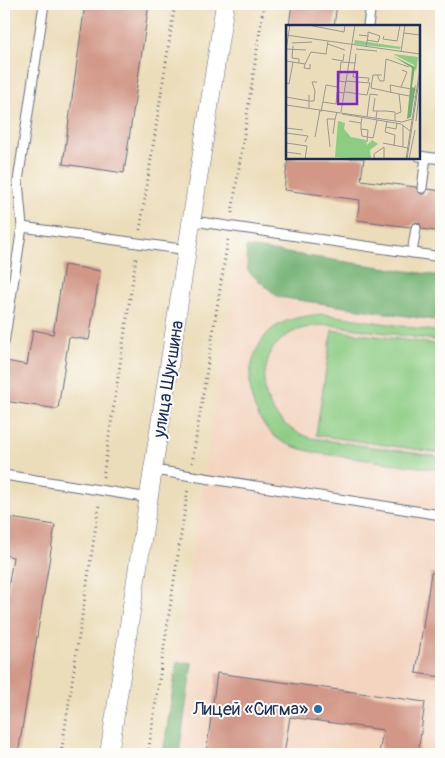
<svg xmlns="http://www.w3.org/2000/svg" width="445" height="758" viewBox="0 0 445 758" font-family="Pangolin,sans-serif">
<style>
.built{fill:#f3d4bf}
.green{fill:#8ccc83;stroke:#547e70}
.forest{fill:#71b071;stroke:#467068}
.building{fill:#d29787}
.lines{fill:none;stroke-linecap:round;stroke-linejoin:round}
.service-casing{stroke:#646c7e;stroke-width:11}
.minor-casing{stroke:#646c7e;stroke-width:19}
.path{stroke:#646c7e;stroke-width:3;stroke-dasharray:1 4;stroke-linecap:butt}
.service{stroke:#fff;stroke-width:9}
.minor{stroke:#fff;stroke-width:18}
.poi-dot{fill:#1f6fb2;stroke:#fdfcf7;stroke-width:2}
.labels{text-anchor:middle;stroke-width:4;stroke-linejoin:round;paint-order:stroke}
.street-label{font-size:18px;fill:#1b2f5e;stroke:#fdfcf7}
.poi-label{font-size:18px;fill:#1b2f5e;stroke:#fdfcf7;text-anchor:end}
.inset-road{fill:none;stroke:#989795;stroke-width:1}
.view{fill:#7b2cbf;fill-opacity:0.15;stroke:#7b2cbf;stroke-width:2.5}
.inset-edge{fill:none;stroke:#1b2f5e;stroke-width:2.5}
</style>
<rect width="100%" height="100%" fill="#fdfcf7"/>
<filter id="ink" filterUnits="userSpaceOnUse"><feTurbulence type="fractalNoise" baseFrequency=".02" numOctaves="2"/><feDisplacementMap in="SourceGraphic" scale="10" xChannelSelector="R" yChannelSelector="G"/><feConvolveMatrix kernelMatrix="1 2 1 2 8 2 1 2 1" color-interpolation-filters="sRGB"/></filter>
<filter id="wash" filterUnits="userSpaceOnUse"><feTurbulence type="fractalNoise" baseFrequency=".0096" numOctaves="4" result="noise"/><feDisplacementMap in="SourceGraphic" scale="20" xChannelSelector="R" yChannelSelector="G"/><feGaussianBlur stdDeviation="1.12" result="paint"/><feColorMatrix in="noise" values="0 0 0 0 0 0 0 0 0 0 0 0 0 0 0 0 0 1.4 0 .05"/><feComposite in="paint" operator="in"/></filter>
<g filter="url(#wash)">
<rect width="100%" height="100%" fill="#ecddba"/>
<path class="built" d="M237 260 441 287V754H162Z"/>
<path class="green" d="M323 314 441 332V341L330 325C312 325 290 329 277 344 270 350 268 359 266 368 258 401 280 429 311 438L441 457V470L317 453C306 450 291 447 281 441 246 418 240 367 266 335 280 319 303 316 323 314Z
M332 330 441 345V453L316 435Z"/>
<path class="forest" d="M246 247 441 276V321L278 297 248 271Z
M177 662 192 663 179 754H163Z"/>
<g id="blocks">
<path class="building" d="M85 4H149L124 173 63 164Z
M292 4H337L334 26H289Z
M288 158H364L361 180 416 187 421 194H425L428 189 441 191V232L422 229 420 224 416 222 410 227 357 220 360 200 284 190Z
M64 265 100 271 89 340 69 337 58 409 4 401 6 361 27 365 33 330 53 334Z
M4 517 55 525 18 754H4V615L13 557 4 555Z
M431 573H441V677L416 673Z
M217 673 425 702 418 754H379L383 730 290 717 284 754H206Z"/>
</g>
</g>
<g filter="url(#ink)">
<use href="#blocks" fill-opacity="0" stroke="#646c7e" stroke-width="1"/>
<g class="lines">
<defs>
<path id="service" d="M44 4 18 181 22 227 188 250
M368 26 371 4
M419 156 441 159
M422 188 426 157
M193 221 441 257
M412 253 416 228
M4 343 22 227
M154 470 441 515
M4 475 150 498"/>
<path id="minor" d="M109 754 225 4"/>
</defs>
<use href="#service" class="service-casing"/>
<use href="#minor" class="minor-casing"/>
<path class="path" d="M232 213 264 4
M140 230 175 4
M192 463 228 239
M103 477 136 258
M61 754 99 505
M148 754 188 488"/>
<use href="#service" class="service"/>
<use href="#minor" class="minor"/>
</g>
</g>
<circle class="poi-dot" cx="318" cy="709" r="5"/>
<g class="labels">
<g class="street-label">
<text transform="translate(168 379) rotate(-81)" y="6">улица Шукшина</text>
</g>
<g class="poi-label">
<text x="308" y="715">Лицей «Сигма»</text>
</g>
</g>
<g transform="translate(286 25)">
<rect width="134" height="134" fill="#ecddba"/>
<path d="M69 15 115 22 114 24 68 19ZM107 29 132 32 130 47 128 40ZM52 96 59 98 58 104 65 112 80 115 81 120 86 115 92 119 84 125 85 134 49 132Z" fill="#8ccc83"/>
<path d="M107 31 129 42 126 62 128 63 130 59 125 92 121 94 126 43Z" fill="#71b071"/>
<path class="inset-road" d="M22 0 58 7 59 0M118 8 134 10M0 10 134 29M73 10 82 11 80 22M98 11 97 14 111 16 114 0M81 15 92 17 94 11 82 7V11M6 18 26 17M42 19 59 25M7 21 6 33 13 34V38M0 24 20 25M70 24 91 26M0 25 4 0M115 27 119 0M46 34 57 36 58 29M0 36 19 39 18 43 24 44V39M69 38 67 52 83 53 82 57M19 39 25 27 40 29 42 16M91 50 94 56H98L100 34 123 42M96 50H87L85 63 113 69M60 57 53 56 55 37 69 38 70 29M0 58 3 59 7 37M115 62 121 47 116 45M59 67 81 70 84 58 60 56M105 68 104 60 130 65M0 72 23 76V70M89 73 87 86H91M37 77 50 79 51 67 58 68M0 80 116 97 126 94M23 83V76H28L29 66 26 57H31M35 87 40 60 51 62 53 56M55 87 69 0M56 89 115 99 124 106M110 89 115 87 113 69 129 72M81 92 84 69 92 70M90 93 91 86H100L109 87V96M63 96 75 98 76 93M101 96 99 107 109 110 108 121M130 96 134 61M75 98V104L82 105 81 117M100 102 110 104 111 98M0 103 17 105M75 104 76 111 87 113 91 95M0 108 22 111 19 117M47 109 49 94M29 112 34 85M0 118 21 121 19 134M97 118 122 123M44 122 41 94H49L51 87M117 122V100M0 127 15 129M94 134 88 133V129L98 122V134M120 134 134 43M121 134 134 50M123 134 129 105"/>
<path class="view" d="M52 47H71V79H52Z"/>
<rect width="134" height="134" class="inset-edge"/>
</g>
<rect width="445" height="758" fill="none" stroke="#fdfcf7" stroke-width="20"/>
</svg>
